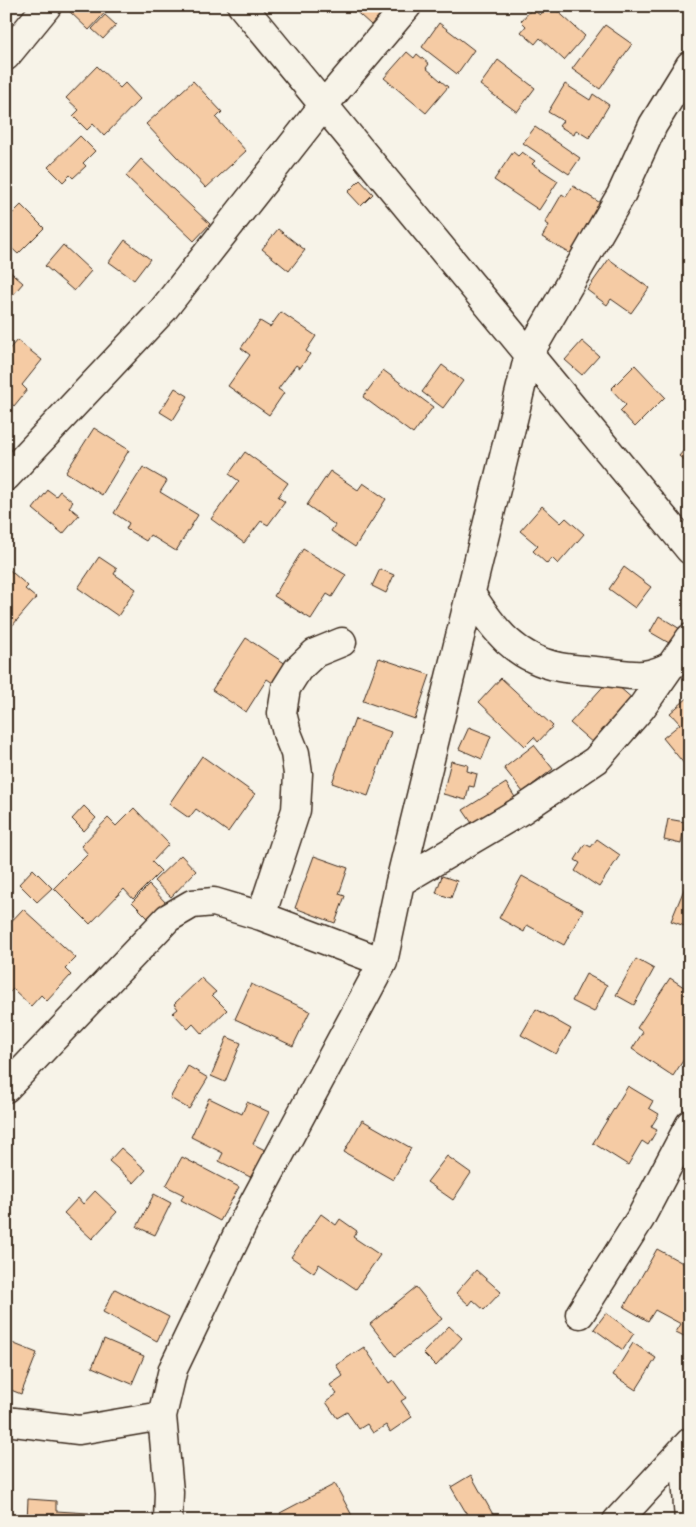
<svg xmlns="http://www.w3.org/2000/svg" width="696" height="1527" viewBox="0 0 696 1527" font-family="Caveat,sans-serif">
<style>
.building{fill:#f5cba4;stroke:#3b2a1e}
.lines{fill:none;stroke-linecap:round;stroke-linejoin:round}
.street-casing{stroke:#3b2a1e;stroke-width:31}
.street{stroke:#f7f3e8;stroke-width:28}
</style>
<rect width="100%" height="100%" fill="#f7f3e8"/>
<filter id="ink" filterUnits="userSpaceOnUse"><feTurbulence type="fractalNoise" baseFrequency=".02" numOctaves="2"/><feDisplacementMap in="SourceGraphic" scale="10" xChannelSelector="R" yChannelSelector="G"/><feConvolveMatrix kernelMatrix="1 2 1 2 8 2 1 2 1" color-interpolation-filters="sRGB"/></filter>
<g filter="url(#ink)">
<path class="building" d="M72 6H111L89 30 69 11Z
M350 6H387L371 25Z
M548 6H552L585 36 564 60 540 38 535 44 521 32 526 26 521 21 532 9 540 15Z
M105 15 116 25 103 39 92 29Z
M439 23 474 50 457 74 422 47Z
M605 25 632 44 600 89 572 69Z
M407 52 414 58 417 54 429 64 426 68 448 87 426 113 384 78Z
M498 60 535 88 517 112 480 85Z
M97 66 120 88 125 83 140 99 104 136 93 124 87 130 73 116 79 110 66 98Z
M193 81 222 112 216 118 246 151 206 188 146 124Z
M565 84 590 100 593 94 609 105 589 138 576 130 574 135 559 126 563 121 548 112Z
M535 127 580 158 569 174 523 143Z
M80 136 95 151 83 163 86 166 73 178 70 175 63 182 48 167Z
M513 152 518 156 522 152 535 161 532 164 558 181 539 210 494 180Z
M141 159 210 224 194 241 126 176Z
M360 180 373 194 361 206 348 192Z
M573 186 602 204 571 254 542 237 549 225 545 223 562 194 566 197Z
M21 205 44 228 18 254 6 243V220Z
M278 229 305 250 289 271 262 249Z
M125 240 150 259 134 280 109 262Z
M63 245 91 271 74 291 45 266Z
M609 259 649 288 631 313 611 299 607 305 587 290Z
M6 268 23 283 6 303Z
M281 312 316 336 306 351 310 354 300 368 296 365 278 389 284 393 269 415 228 386 250 355 241 348 260 321 270 327Z
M17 340 42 360 22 385 27 390 14 406 6 399V353Z
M582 341 599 356 582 375 565 360Z
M442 365 463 381 443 408 422 392Z
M635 365 665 397 635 427 620 411 626 405 611 389Z
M383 370 433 407 413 434 363 397Z
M175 388 188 396 173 420 160 412Z
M94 428 129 450 102 495 66 472Z
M690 443V466L679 456Z
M245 452 288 483 278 497 285 502 268 525 261 521 244 543 211 519 239 481 229 474Z
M143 467 167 481 160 492 198 515 176 551 150 535 146 541 126 529 129 523 114 513Z
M330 471 358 490 363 483 386 499 355 547 331 531 335 525 307 505Z
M48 490 56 496 60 491 73 502 69 507 79 515 63 534 33 509Z
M542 506 561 523 566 518 584 534 558 564 552 558 547 564 533 551 538 546 520 531Z
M303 549 346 575 332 597 327 594 311 619 274 596Z
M99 557 117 569 114 574 136 589 118 616 78 588Z
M6 567 28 586 25 589 36 598 6 633Z
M624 567 651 587 635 608 609 589Z
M380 569 394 575 386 593 372 586Z
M659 616 685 632 676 647 650 632Z
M6 635 12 640 6 647Z
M246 638 286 664 273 683 267 679 246 712 212 690Z
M379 658 430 675 415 719 363 701Z
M501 678 553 726 538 742 534 737 525 746 479 702Z
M610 679 634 700 594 744 570 723Z
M690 696V771L663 738 680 724 670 713Z
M355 719 391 732 368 796 332 783Z
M469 727 491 736 482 759 459 749Z
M534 745 553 769 523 792 504 768Z
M202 756 255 794 228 832 196 809 189 818 169 804Z
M451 761 468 765 467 771 477 774 474 787 469 786 466 800 443 794Z
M506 783 518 802 476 829 463 810Z
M84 806 96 818 84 831 72 819Z
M134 808 169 844 152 862 161 871 133 899 124 889 90 924 54 888 88 854 81 846 108 818 116 826Z
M668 819 685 822 681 844 664 840Z
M597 839 620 855 599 887 575 871 580 863 575 860 585 844 591 847Z
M181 855 196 871 171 897 154 881Z
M314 856 348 868 339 894 345 896 335 923 295 908Z
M33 869 52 888 37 902 19 884Z
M442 876 457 881 451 898 436 893Z
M522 876 583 910 564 945 527 925 524 932 499 918Z
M687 882 690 883V928L671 921Z
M149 885 167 904 150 920 132 902Z
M23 909 76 958 65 969 71 975 47 1001 41 995 31 1006 13 989 6 996V941L9 937 6 934V927Z
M636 959 654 969 634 1005 616 995Z
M586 974 607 985 594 1012 572 1001Z
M201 978 216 992 212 995 227 1010 202 1034 193 1024 188 1029 173 1013 178 1009 174 1004Z
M670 978 690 991V1050L673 1076 632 1049 643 1032 637 1028Z
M251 984 310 1011 293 1046 235 1019Z
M536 1009 571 1029 556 1054 521 1035Z
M227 1037 241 1043 225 1082 211 1076Z
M188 1066 208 1078 189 1109 170 1098Z
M628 1086 653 1101 649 1108 659 1114 651 1127 657 1130 648 1145 642 1141 628 1165 593 1143Z
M209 1098 242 1114 247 1102 269 1112 253 1144 265 1150 252 1178 219 1161 223 1153 191 1137Z
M362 1120 411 1148 393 1180 344 1152Z
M121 1148 146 1170 134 1183 109 1161Z
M447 1156 471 1173 453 1200 427 1182Z
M182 1157 239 1187 220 1221 181 1200 184 1195 166 1186Z
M95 1191 117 1212 92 1239 64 1213 78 1198 83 1204Z
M154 1194 171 1203 155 1235 137 1227Z
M321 1214 336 1225 340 1219 357 1231 353 1237 380 1255 356 1289 319 1264 314 1273 291 1257Z
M657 1249 690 1267V1339L676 1332 681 1324 655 1310 648 1321 624 1307Z
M476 1270 501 1292 484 1310 473 1300 469 1305 456 1293Z
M416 1287 442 1319 395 1356 370 1324Z
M115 1289 169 1317 157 1341 103 1312Z
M606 1313 634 1333 623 1350 594 1329Z
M449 1326 462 1338 436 1366 423 1353Z
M104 1339 144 1356 132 1384 92 1367Z
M12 1343 37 1353 21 1394 6 1388V1358Z
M633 1343 656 1358 636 1390 613 1375Z
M364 1347 389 1383 393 1380 406 1398 401 1401 412 1417 390 1432 386 1425 373 1433 367 1424 359 1429 347 1412 337 1418 326 1402 337 1394 330 1385 343 1376 336 1365Z
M471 1475 496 1520 495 1521H471L451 1487Z
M335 1484 355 1521H284L280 1513Z
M28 1499 56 1501V1511L89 1513V1521H27Z"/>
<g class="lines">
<defs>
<path id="street" d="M242 6 690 550
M6 56 47 6
M6 477 163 310 323 106 407 6
M471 594C494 630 515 658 559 667 574 670 590 670 605 672 633 675 646 680 672 665
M400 882 522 810 596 760 642 707 690 638
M261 916 296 810 298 774 295 753 287 733 282 713 286 688 298 669 315 653 342 642
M6 1088 168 918 192 904 214 902 261 916 383 962
M580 1314 640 1219 690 1124
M6 1421 79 1430 162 1416
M684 1448 689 1521
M168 1521 169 1492 162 1416 173 1369 243 1223 383 962 400 882 529 354 621 195 653 125 690 65
M617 1521 690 1442"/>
</defs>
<use href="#street" class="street-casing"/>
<use href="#street" class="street"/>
</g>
</g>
<rect width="696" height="1527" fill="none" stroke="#f7f3e8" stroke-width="25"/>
<rect x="12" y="12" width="671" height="1502" fill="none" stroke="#3b2a1e" stroke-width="2" filter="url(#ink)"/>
</svg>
